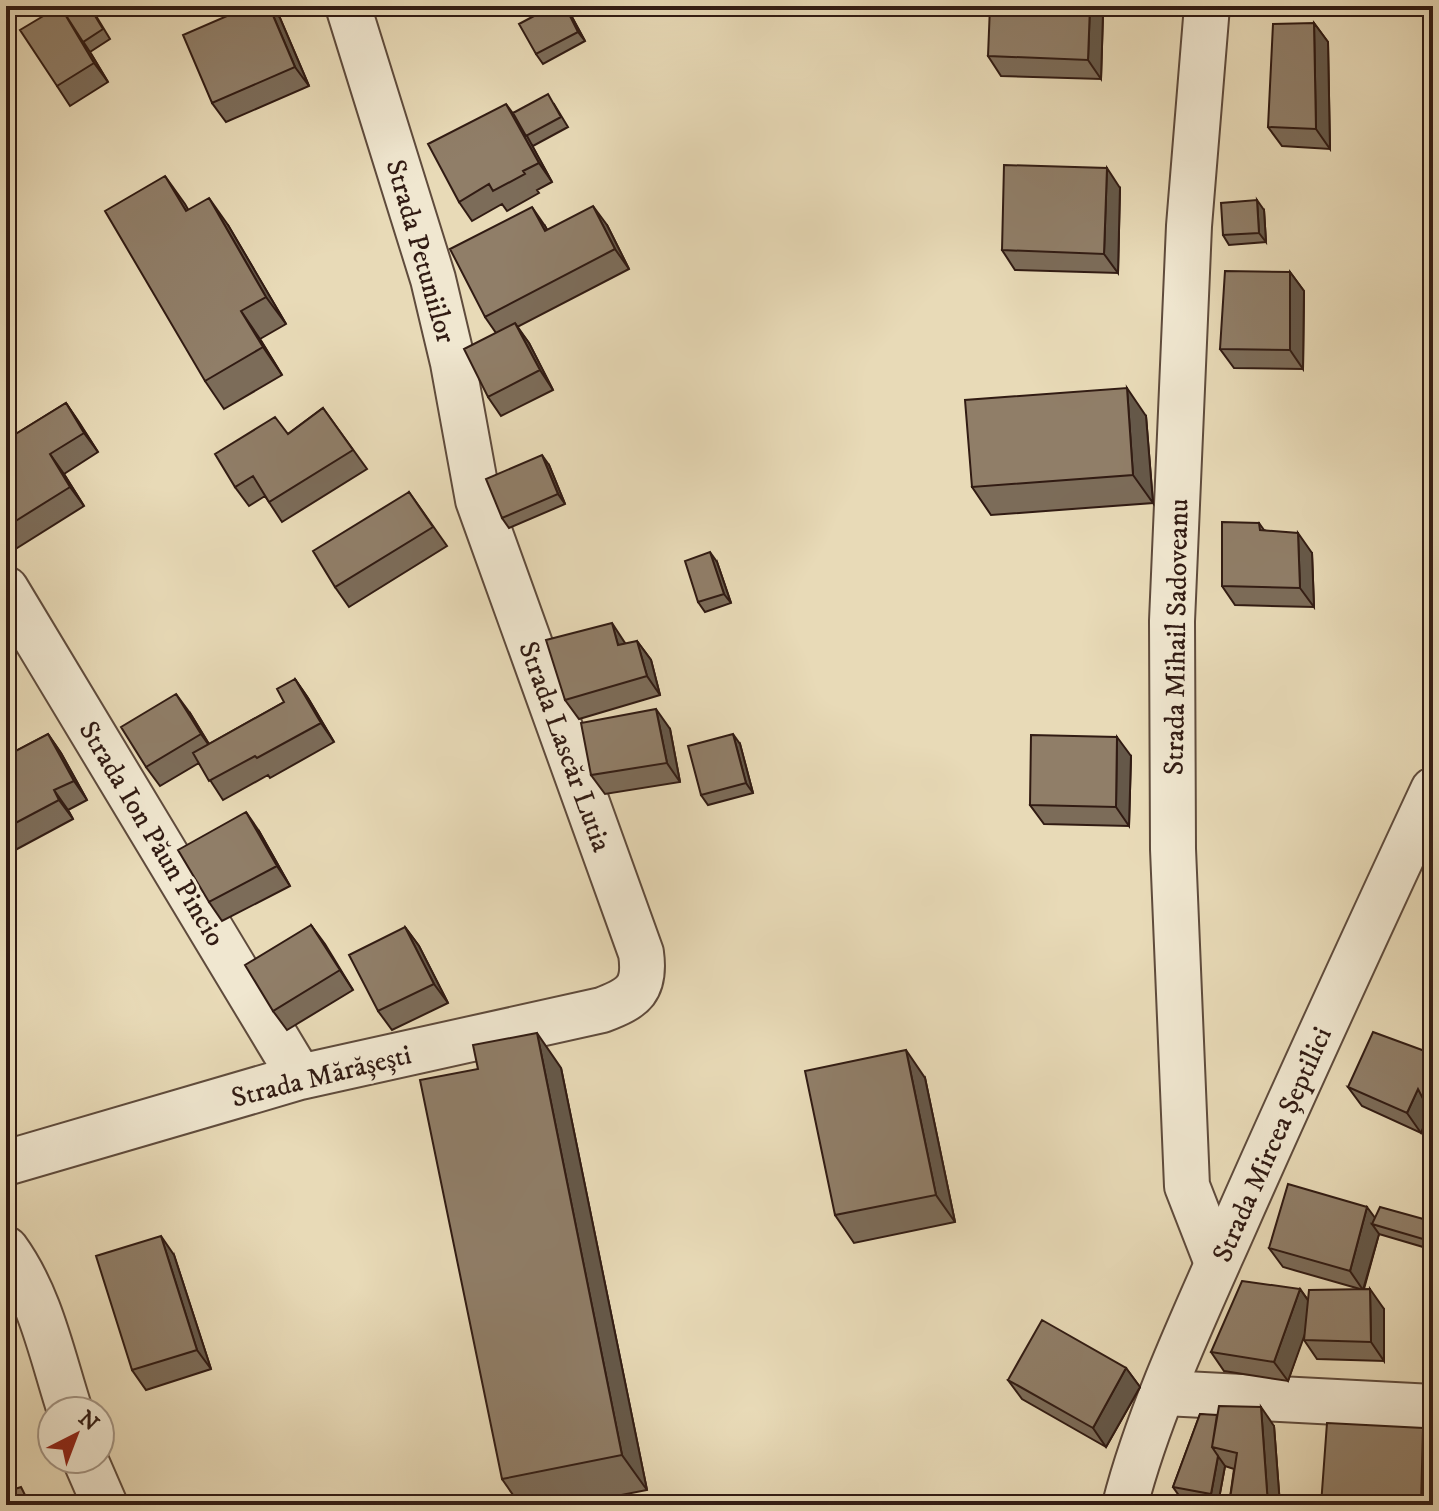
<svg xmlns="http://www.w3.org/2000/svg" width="1439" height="1511" viewBox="0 0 1439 1511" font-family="'IM FELL DW Pica',serif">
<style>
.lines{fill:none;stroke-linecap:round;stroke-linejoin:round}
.minor-casing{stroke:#5f4b3c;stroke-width:48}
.tertiary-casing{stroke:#5f4b3c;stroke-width:48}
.minor{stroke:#f0e7d0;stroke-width:44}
.tertiary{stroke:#f0e7d0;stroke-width:44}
.wall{fill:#7c6c59;stroke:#311b13;stroke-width:2}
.shaded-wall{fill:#655849;stroke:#311b13;stroke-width:2}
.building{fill:#907e68;stroke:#311b13;stroke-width:2}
.labels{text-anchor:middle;stroke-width:6;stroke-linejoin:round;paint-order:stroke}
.street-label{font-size:28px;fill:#311b13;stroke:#f0e7d0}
</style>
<rect width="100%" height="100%" fill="#e8dab7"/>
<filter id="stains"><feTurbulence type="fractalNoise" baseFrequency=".0025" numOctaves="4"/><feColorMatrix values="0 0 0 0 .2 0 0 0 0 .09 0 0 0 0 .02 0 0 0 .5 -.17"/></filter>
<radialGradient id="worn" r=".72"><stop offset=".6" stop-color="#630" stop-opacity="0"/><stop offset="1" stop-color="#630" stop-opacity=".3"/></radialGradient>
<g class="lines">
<defs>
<path id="minor" d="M1207 6 1189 226 1172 621 1173 849 1187 1186 1217 1263
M6 589 300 1077
M6 1163 300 1077 602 1010C634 998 646 989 641 953L478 500 453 363 433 279 348 6
M1165 1393 1433 1407"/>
<path id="tertiary" d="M6 1249C41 1297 52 1356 70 1411
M85 1459 105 1505
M1125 1505C1148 1414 1198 1308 1236 1222 1300 1077 1366 934 1433 790"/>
</defs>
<use href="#minor" class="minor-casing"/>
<use href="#tertiary" class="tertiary-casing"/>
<use href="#minor" class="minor"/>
<use href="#tertiary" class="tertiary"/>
</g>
<path class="wall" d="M60 6H90L110 39 90 52 108 82 70 106 57 86Z
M250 6H271L280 18 309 86 226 122 212 103Z
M528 6H566L585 41 543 64 536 54 534 16Z
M1103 14 1101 79 1001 76 988 56Z
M1314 23 1328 42 1330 149 1282 146 1268 127Z
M554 104 568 127 533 146 531 144 552 182 537 190 539 193 507 211 502 204 472 221 459 202 513 113Z
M1120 188 1118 273 1015 270 1002 250Z
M188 210 228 225 286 324 260 339 282 375 224 409 205 381Z
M1264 210 1266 242 1229 245 1223 235Z
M607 225 629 269 517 327 529 343 553 390 501 416 488 397 496 333 485 317 545 226 547 230Z
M1290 272 1304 291 1303 369 1234 368 1220 349Z
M66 403 98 452 64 474 84 506 6 555V440Z
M323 408 367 469 282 522 265 496 249 506 235 487 288 434Z
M1146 416 1153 503 991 515 972 487Z
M549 465 565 504 509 528 502 518Z
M409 492 447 546 349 607 335 587Z
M1259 523 1264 530 1312 553 1314 607 1235 605 1222 586Z
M717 562 731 603 705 612 698 602Z
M637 641 651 660 660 695 579 719 565 700Z
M295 679 308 698 334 742 270 778 268 775 223 800 199 763 160 786 146 767 190 713 209 744 284 702Z
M670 729 680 782 605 794 591 775Z
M48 734 61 753 87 800 68 810 73 819 6 855V756Z
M740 744 753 793 708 805 701 795Z
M1131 756 1129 826 1044 824 1030 805Z
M259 831 290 886 222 921 209 902Z
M311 925 353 990 287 1030 273 1011Z
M405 927 419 946 448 1003 392 1030 378 1011Z
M561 1068 647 1490 570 1505H520L502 1479Z
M925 1078 955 1222 854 1243 835 1215Z
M1348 1087 1430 1112 1421 1133 1362 1106Z
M1375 1218 1427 1220 1430 1249 1379 1234 1364 1289 1384 1309V1361L1317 1359 1304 1340V1334L1288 1381 1224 1371 1211 1352 1300 1289 1308 1300 1360 1289 1283 1267 1269 1248Z
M174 1255 211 1369 146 1390 132 1370Z
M1126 1368 1140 1387 1106 1447 1022 1399 1008 1380Z
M1200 1414 1274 1426 1280 1505H1229L1234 1469 1225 1466 1218 1504 1180 1497 1173 1487Z"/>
<path class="shaded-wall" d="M60 6 90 52 108 82 94 63Z
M269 6H271L280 18 309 86 295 67Z
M565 6H566L585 41 578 32Z
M1090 6H1098L1103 14 1101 79 1088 60Z
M1314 23 1328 42 1330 149 1316 129Z
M506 104 520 123 552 182 539 163Z
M1107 168 1120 188 1118 273 1104 254Z
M165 176 185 204 205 239 186 211Z
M209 198 228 225 286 324 266 297Z
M1257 200 1264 210 1266 242 1259 233Z
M593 206 607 225 629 269 615 249Z
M532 207 545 226 559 250 545 231Z
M1290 272 1304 291 1303 369 1290 350Z
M241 311 260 339 282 375 263 347Z
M515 323 529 343 553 390 540 370Z
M1127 388 1146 416 1153 503 1133 475Z
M66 403 79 422 98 452 84 433Z
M50 454 64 474 84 506 70 487Z
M542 455 549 465 565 504 558 494Z
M1298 533 1312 553 1314 607 1300 588Z
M710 552 717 562 731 603 724 594Z
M612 623 625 643 631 665 618 645Z
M637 641 651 660 660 695 647 676Z
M295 679 308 698 334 742 321 723Z
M176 694 190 713 215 754 201 734Z
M656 709 670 729 680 782 667 763Z
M48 734 61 753 87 800 74 781Z
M733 734 740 744 753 793 746 783Z
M1117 737 1131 756 1129 826 1116 807Z
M54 790 68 810 73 819 59 800Z
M246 812 259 831 290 886 277 866Z
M311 925 325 944 353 990 340 970Z
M405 927 419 946 448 1003 434 984Z
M537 1033 561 1068 647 1490 622 1455Z
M906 1050 925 1078 955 1222 936 1195Z
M1418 1089 1431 1108 1421 1133 1407 1113Z
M1367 1207 1381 1226 1372 1224 1379 1234 1363 1290 1350 1271Z
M1427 1220 1433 1228V1236L1430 1249 1423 1239Z
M161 1236 174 1255 211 1369 197 1350Z
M1300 1289 1314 1309 1288 1381 1274 1362Z
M1370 1289 1384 1309V1361L1371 1342Z
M1126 1368 1140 1387 1106 1447 1093 1428Z
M1261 1407 1274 1426 1280 1505H1268Z
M1423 1428 1433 1442V1505H1421Z
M1218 1456 1225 1466 1218 1504 1211 1494Z"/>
<path class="building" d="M60 6 94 63 57 86 20 30Z
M60 6H89L103 29 83 42Z
M250 6H269L295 67 212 103 183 35Z
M528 6H565L578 32 536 54 519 24 534 16Z
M990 6H1090L1088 60 988 56Z
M1314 23 1316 129 1268 127 1273 24Z
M548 94 561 117 526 136 513 113Z
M506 104 539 163 523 171 525 174 493 191 489 184 459 202 428 144Z
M1004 165 1107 168 1104 254 1002 250Z
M165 176 186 211 209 198 266 297 241 311 263 347 205 381 105 211Z
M1257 200 1259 233 1223 235 1221 203Z
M593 206 615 249 485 317 450 249 532 207 545 231Z
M1225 271 1290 272V350L1220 349Z
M515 323 540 370 488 397 464 349Z
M1127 388 1133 475 972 487 965 400Z
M66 403 84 433 50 454 70 487 6 527V440Z
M323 408 353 450 269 502 253 476 235 487 215 454 275 417 288 434Z
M542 455 558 494 502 518 486 479Z
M409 492 433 527 335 587 313 551Z
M1222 522 1259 523 1260 530 1298 533 1300 588 1222 586Z
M710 552 724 594 698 602 685 561Z
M612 623 618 645 637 641 647 676 565 700 546 640Z
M295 679 321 723 257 758 255 756 209 781 193 753 284 702 277 689Z
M176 694 201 734 146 767 121 727Z
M656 709 667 763 591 775 581 723Z
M48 734 74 781 54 790 59 800 6 828V756Z
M733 734 746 783 701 795 688 746Z
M1031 735 1117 737 1116 807 1030 805Z
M246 812 277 866 209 902 178 850Z
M311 925 340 970 273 1011 245 965Z
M405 927 434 984 378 1011 349 955Z
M1373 1032 1433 1054V1118L1418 1089 1407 1113 1348 1087Z
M537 1033 622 1455 502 1479 420 1080 478 1069 473 1045Z
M906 1050 936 1195 835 1215 805 1071Z
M1288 1184 1367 1207 1350 1271 1269 1248Z
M1380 1207 1427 1220 1423 1239 1372 1224Z
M161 1236 197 1350 132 1370 96 1256Z
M1242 1281 1300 1289 1274 1362 1211 1352Z
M1370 1289 1371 1342 1304 1340 1309 1290Z
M1042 1320 1126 1368 1093 1428 1008 1380Z
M1219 1406 1261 1407 1268 1505H1229L1237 1453 1212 1447Z
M1200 1414 1217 1415 1212 1447 1218 1456 1211 1494 1173 1487Z
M1327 1423 1423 1428 1421 1505 1347 1504V1505H1321Z
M21 1487 30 1505H6V1492Z
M235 1496 242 1505H223Z"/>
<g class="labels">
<g class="street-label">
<text transform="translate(422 251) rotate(74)" y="10">Strada Petuniilor</text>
<text transform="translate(1175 637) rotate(-89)" y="10">Strada Mihail Sadoveanu</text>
<text transform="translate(566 746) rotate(70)" y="10">Strada Lascăr Lutia</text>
<text transform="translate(153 833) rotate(59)" y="10">Strada Ion Păun Pincio</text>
<text transform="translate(321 1075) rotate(-14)" y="10">Strada Mărășești</text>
<text transform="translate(1271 1144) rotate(-66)" y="10">Strada Mircea Șeptilici</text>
</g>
</g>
<rect width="1439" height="1511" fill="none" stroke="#e8dab7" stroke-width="32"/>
<rect x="8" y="8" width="1423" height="1495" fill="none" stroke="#311b13" stroke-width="4"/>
<rect x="16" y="16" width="1407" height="1479" fill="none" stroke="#311b13" stroke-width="2"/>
<g transform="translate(76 1435) rotate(42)"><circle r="38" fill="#f0e7d0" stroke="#a49584" stroke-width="2"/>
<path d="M0-6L14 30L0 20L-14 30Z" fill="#8f2418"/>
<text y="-12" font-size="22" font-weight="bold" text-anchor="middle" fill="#311b13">N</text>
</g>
<rect width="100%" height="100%" filter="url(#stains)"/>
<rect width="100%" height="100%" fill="url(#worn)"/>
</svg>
